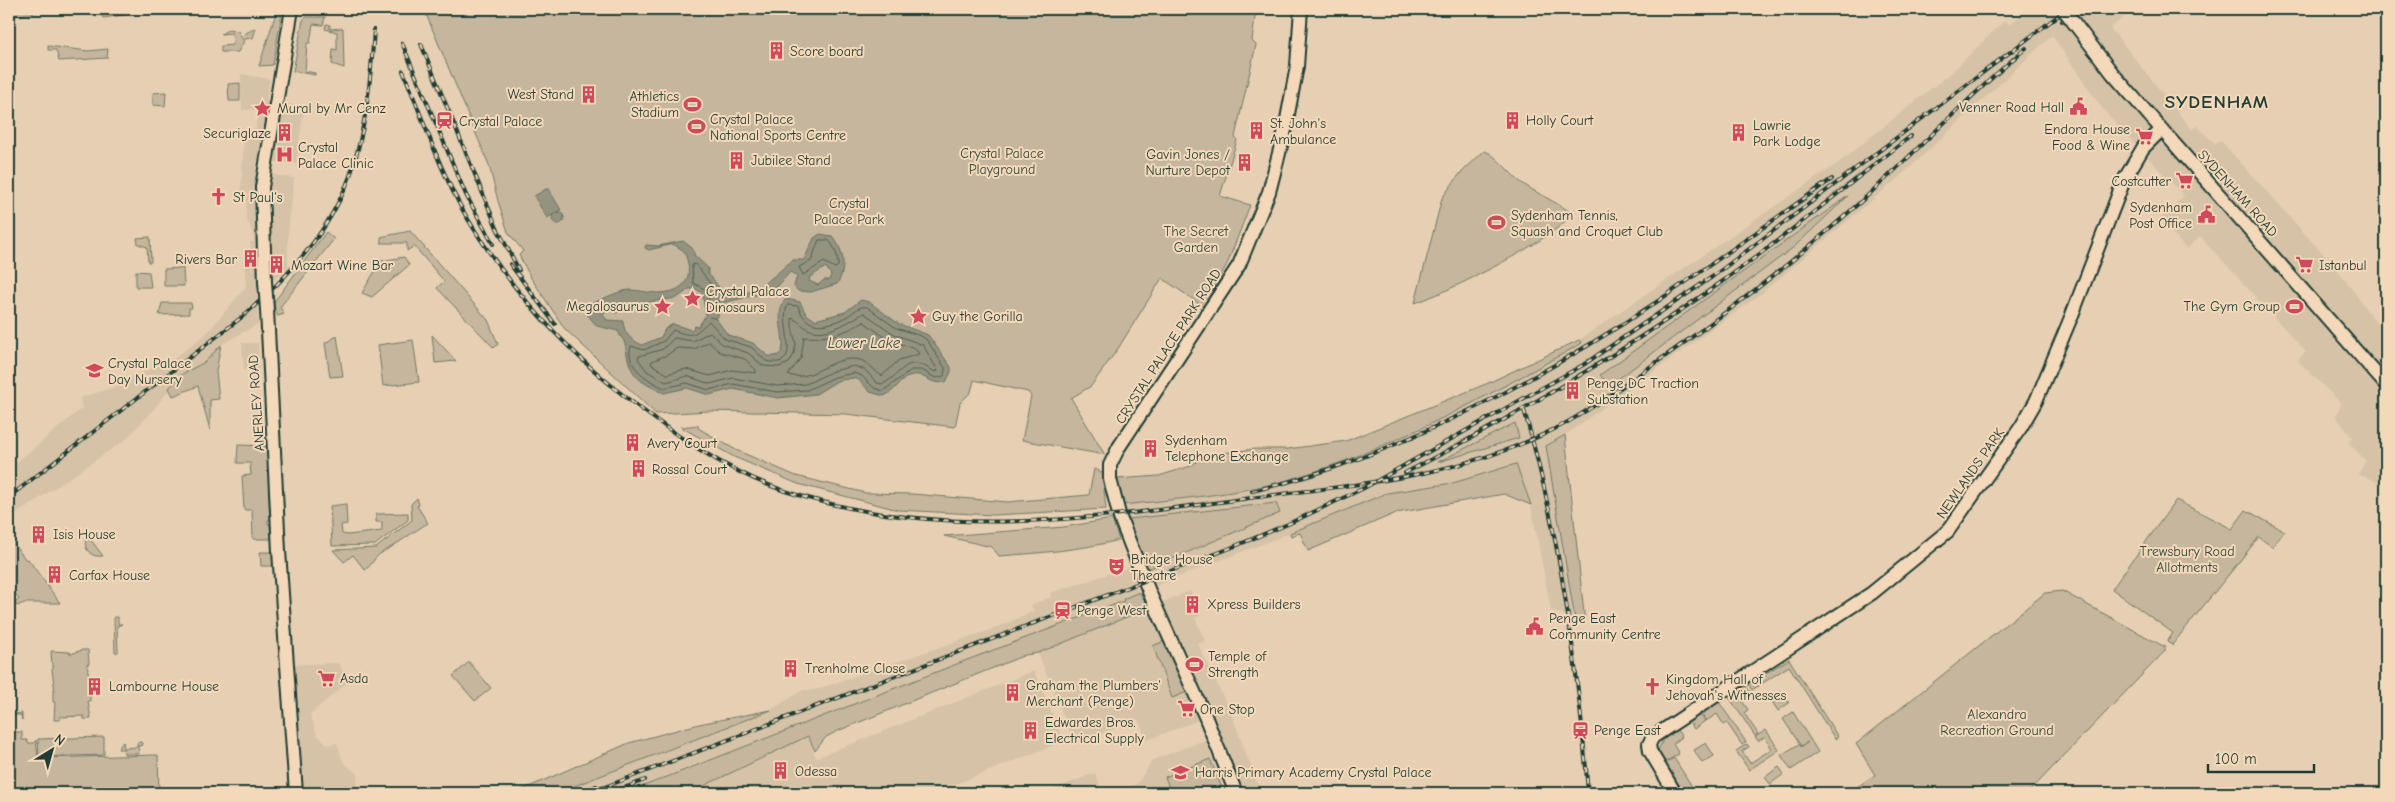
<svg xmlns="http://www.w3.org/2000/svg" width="2395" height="802" viewBox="0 0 2395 802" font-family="'Comic Neue',sans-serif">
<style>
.built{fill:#d5c2a7}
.green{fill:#c5b69d;stroke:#727a68}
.water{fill:#94937f;stroke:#657161;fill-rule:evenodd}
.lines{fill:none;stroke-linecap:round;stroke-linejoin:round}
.shore{stroke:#4e5f52;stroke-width:1}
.primary-casing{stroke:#1f3d34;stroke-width:16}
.primary{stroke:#f3d8ba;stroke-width:12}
.rail-casing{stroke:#1f3d34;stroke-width:4}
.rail{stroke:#f3d8ba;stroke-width:2;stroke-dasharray:5.5;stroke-linecap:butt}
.primary-bridge-casing{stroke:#1f3d34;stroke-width:16;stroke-linecap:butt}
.primary-bridge{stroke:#f3d8ba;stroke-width:12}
.labels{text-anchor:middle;stroke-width:4;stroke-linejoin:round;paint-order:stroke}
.poi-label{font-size:14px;fill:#1f3d34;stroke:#f3d8ba;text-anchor:start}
.park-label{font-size:14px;fill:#30493e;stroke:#f3d8ba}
.street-label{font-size:14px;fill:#1f3d34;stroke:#f3d8ba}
.water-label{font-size:15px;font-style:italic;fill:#364e43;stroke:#f3d8ba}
.district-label{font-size:19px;font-weight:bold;letter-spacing:1px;fill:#1f3d34;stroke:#f3d8ba}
</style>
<rect width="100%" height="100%" fill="#e6cfb2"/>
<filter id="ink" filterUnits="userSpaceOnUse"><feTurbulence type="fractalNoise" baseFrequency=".02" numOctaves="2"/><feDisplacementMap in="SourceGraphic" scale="10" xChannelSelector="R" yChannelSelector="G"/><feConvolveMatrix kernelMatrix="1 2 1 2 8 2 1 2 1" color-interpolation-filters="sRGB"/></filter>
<g filter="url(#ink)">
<path class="built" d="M2022 9H2053L2066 25 2078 16 2072 9H2119L2125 16 2110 28 2192 130 2197 126 2215 144 2220 140 2342 275 2376 323 2386 318V485L2358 474 2366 461 2348 442 2352 437 2336 417 2341 403 2297 360 2306 352 2200 236 2187 249 2159 220 2184 196 2102 108 2052 35 1904 173 1758 296 1565 435 1547 446 1575 619 1551 610 1531 505 1516 464 1453 483 1387 493 1290 533 1155 586 1148 569 1279 513 1276 503 1129 519 1123 505 1205 496 1284 481 1582 342 1579 340 1841 161 1952 72 2005 20 2010 25 2024 12Z
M241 74 270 79 266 100 304 107 296 164 257 160 256 173 294 178 288 232V267L273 281 257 282 258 324 224 343 205 362 182 374 149 415 125 440 9 519V469L82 408 80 398 117 386 131 377 174 359 206 334 246 287 244 254 251 252 250 242H254L253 233 246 217 247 195 241 193 244 136H255L258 109 242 110Z
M242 343H258L259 369 244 370Z
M1130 567 1139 592 1131 595 1124 600 1125 601 967 660 626 793H556L771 710 803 690H815L996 628 1034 611 1031 605 1051 597 1050 593Z
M1190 591 1201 615 1195 618 1205 641 1198 644 1232 716 1259 788 1249 793H1236L1209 716 1147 740 1138 719 1075 744 1038 653Z
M338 663 349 681 310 714 317 735 328 745 337 743 343 762 357 774 358 793H296L288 665Z
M1034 671 1064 741 933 793H689L808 736 816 758Z
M1205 740 1226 793H1107L1137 784 1153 760Z
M1095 773 1103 793H1043Z"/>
<path class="green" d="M9 9H34V13L9 17Z
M99 9H138V13L103 18Z
M279 9 282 12 273 65 259 66 276 13 265 10Z
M424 9H1256L1252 41 1256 45 1235 137 1237 140 1220 196 1250 205 1228 262 1204 307 1162 278 1117 350 1091 386 1071 398 1105 455 1022 440 1031 396 1028 392 974 380 971 392 960 403 955 427 846 414 709 411 656 414 565 329 531 278 519 255 523 251 508 232 498 201 489 165Z
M306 17H325L323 25 313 24 310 43H307L305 71 315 73V75L293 71 303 20Z
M326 24 330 25V29L343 28 344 68 332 64 333 49 337 50V32L325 29Z
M256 28 253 38 245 39 244 34Z
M229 29 238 31 244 41 238 52H221V46L233 45 232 33 221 34Z
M48 46 88 51 108 49 107 58 59 61 56 50H48Z
M240 83V101H229L228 84Z
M166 92 165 106 153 105V93Z
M1484 151C1493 152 1511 174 1519 181 1530 190 1568 208 1572 214 1552 241 1448 292 1415 303L1442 198 1459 175Z
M1848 196 1794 247 1609 386 1600 375Z
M410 231 488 320 498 344 494 348 437 288 444 281 414 246 407 251V243H381V237Z
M326 232 334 239 280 307 284 314 278 316 275 311 274 302Z
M150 237 151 262H148L147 247 138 244 137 238Z
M404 257 409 265 372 297 362 293 381 261Z
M183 268 184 286H164V269Z
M136 271 149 272 151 287H136Z
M162 303H191L192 308H189V314L159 315Z
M432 335 456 361 435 363Z
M337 336 343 376 330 377 325 343Z
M413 340 419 382 383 386 378 345Z
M1579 340 1582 343C1490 395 1387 452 1284 481 1232 495 1177 499 1123 505L1118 494 1117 479 1159 476 1191 466 1200 459 1222 453 1255 449H1288L1346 441 1486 384Z
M221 345 216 371 219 399 210 400V430L198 386 173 396 169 388 182 374 205 362Z
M1515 423 1519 438 1438 462Z
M698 425V428L736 450 796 476 866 493 912 494 1008 502 1089 495 1094 469 1102 472 1106 509 994 515 898 510 798 484 734 457 681 427Z
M1565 435 1585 623 1575 619 1546 446Z
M238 445 267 446 270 520H268V524H270L271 539H253L252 510H244L242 476 251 475 250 463H237Z
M1516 464 1531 505 1504 494 1396 513 1308 551 1300 533 1291 536 1290 533 1387 493 1453 483Z
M417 498 419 505 417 506 428 523C413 532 396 545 383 552 374 557 372 565 365 570L353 555 344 562 333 550 376 548 412 520 411 504Z
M2176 500 2232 529 2246 510 2284 531 2272 547 2259 537 2172 645 2167 642 2173 633 2112 589Z
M1276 503 1280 513 1148 569 1134 546 1129 519Z
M346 504 347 524 341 525 342 534 348 535 382 531V522H376V514L408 513V520L375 545 332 546 330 506Z
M1112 519 1119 540C1080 550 1040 553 999 556L992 547 944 536 1064 527Z
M87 535 103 556C89 558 82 547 87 535Z
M10 539 26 560 28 559 60 603H24L17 606 15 603 19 599 9 585Z
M260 552H276L277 566H261Z
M2062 591 2165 647V651L2028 793H1848L1875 775 1856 744 2045 593Z
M1139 592 1149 608 1038 653 1025 655 840 730 826 737 815 751 808 736 689 793H626L967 660 1124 601 1123 599Z
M114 617H118V624H122L117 626 118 652H115Z
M1164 641 1187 692 1172 698 1153 646Z
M82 650H88L89 664H87L90 685 88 689H90V701H88L91 719H84V716L60 717V720H54L55 702H53V691H55L52 670 54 666H52L51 651 70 652 71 654Z
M1789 659 1838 737 1835 739 1789 666 1752 690 1748 684Z
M469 662 491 688 475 701 453 676Z
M1746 686 1750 692 1741 699 1748 710 1744 713 1758 734 1755 736 1729 697Z
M1781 691 1789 703 1778 711 1770 698Z
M1719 702 1746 742 1742 745 1727 723 1724 725 1717 714 1706 721 1701 714Z
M771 710 556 793H515L629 743 699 724Z
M1793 712 1818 752 1791 770 1781 755 1799 744 1801 747 1808 742 1801 746 1783 719Z
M22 713V720L21 715H9V732H22V740H27L28 743H34L36 740 38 758 158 755 159 793H9V715Z
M1700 715 1705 721 1694 729 1689 722Z
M1677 730 1682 737 1673 744 1679 754 1665 762 1658 750 1663 740Z
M1766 730 1779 750 1749 770 1736 751 1747 744 1749 747 1742 751 1750 763 1772 749 1765 737 1758 741 1755 737Z
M104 737V755L39 757 38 739Z
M123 742 124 748 137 747V743L141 742 143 745 138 746 139 754H124V749H118Z
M1706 743 1714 756 1702 763 1694 750Z
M1674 758 1696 793H1684L1666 763Z
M1210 759 1224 793H1171L1165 777Z
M1779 767 1784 774 1770 784 1765 777Z"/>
<path class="water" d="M548 188 561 210 547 218 534 196Z
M552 218a6 6 0 1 1 12 0a6 6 0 1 1-12 0Z
M820 234 832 236C844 249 847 269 837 284L811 292 798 291 794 286 797 276 790 272 777 287 765 293 726 302 722 305 717 318 709 317 716 319 728 335 753 343 768 356C800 360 768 316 786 299L800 302 806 314 815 320 845 312 861 300 869 302 899 324 928 335 951 367V372L946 382C930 386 923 372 912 375 901 378 895 392 884 396L870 392 859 380 853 378 837 381 816 394 807 395 778 398 733 389 709 395 687 388 664 393C635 380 630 375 625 344 624 339 620 337 618 331L597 326 586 313 590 304C602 300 617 291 630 290 639 290 648 293 657 293 686 293 695 277 684 251L673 244 649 250 645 248 646 245 658 246 683 241 692 248 695 256 708 268V274C715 279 716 287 724 291 751 304 776 272 793 260H804L814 238ZM826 267 831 275 829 280H824L818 285 809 281 810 277ZM689 289H696L702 293 706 315 698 327 695 326 691 330 673 324 665 329 661 337 642 345C630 339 624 334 623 321L607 320 603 315 606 309 616 313 630 304 637 308 640 306 645 308 648 302 677 298Z"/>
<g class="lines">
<path class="shore" d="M819 240H828C835 246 838 257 838 266L835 268 824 262 803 275 799 267 811 261Z
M695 264C705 274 710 287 722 296L714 308 711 307 706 290 693 283 692 266Z
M788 305 798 306C807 331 826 327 846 317 854 313 859 305 867 307L896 328 921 336 927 340 945 368 944 376 935 378 922 370H911L883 391 874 388 862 376 854 373 835 377 807 390 777 392 733 384 709 390 687 383 664 388C649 381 624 366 631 346L644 350 664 341 673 330C694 338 694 335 709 321L725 339 751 347 766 361C806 371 777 321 788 305Z
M864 313 894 334 923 345 938 371 935 372C905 353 906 371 883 384L877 383 865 370 854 366 833 371 806 384 777 386 733 378 710 384 687 376 666 382 647 371 638 359 639 356 663 349 674 338 693 341 710 332 722 344 748 353 763 366 779 367 789 363 794 354 796 344 792 328V318C798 320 802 326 808 329 826 338 849 321 864 313Z
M864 322 890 341 915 348 919 354 899 360 882 376C874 371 870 363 860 360 833 353 814 383 788 375L801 358 804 337C827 339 844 333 864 322Z
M709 342 720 352 745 359 756 370V373L732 370 710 376 686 369 667 374 651 364 652 361 667 355 677 348 694 349Z"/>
<defs>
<path id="primary" d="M2071 19 2113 74 2386 385
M265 282 262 187 292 9
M267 310 279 551 296 793
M1236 793 1205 716 1150 594 1120 518 1110 479V465L1119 447 1239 265 1269 192 1285 130 1297 66 1301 9
M1675 793 1650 751 1649 744 1653 737 1872 593 1948 531 2021 427 2036 401 2072 315 2124 180 2143 148 2161 130"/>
</defs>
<use href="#primary" class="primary-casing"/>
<use href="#primary" class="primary"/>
<defs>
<path id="rail" d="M2062 21 2078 9
M402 43 466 195 493 244
M421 44 497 228 519 270
M403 71C423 119 440 171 466 216 507 285 561 345 623 395 672 433 725 471 785 491 930 539 1079 521 1228 501 1342 485 1461 480 1564 424 1599 405 1631 380 1664 357 1734 308 1802 255 1866 197 1920 148 1970 95 2026 48
M510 264 555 324
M1524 410C1560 534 1578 665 1588 793
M1405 473C1512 418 1617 356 1716 286 1783 239 1846 186 1911 136
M1252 491C1390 460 1541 379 1658 301 1717 261 1774 219 1832 179
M9 497 242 317C287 278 329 233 350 176 366 130 371 78 374 29
M578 793 596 786
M589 793 1228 549 1288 524 1364 488 1583 365 1712 277 2067 9
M610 793 645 780"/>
</defs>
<use href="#rail" class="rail-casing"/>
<use href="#rail" class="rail"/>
<defs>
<path id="primary-bridge" d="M2063 9 2071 19
M265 282 267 310"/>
</defs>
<use href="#primary-bridge" class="primary-bridge-casing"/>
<use href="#primary-bridge" class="primary-bridge"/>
</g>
</g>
<defs>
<symbol id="building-bare" viewBox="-9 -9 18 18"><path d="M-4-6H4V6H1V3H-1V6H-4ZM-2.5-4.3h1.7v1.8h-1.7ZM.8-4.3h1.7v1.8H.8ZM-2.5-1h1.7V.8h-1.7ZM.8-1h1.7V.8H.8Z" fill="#d1495b" stroke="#f3d8ba" stroke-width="2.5" paint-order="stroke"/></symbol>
<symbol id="stadium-bare" viewBox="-9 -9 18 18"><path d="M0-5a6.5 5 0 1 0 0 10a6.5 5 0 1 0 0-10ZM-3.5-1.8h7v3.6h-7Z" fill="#d1495b" stroke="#f3d8ba" stroke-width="2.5" paint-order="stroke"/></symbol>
<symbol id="civic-bare" viewBox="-9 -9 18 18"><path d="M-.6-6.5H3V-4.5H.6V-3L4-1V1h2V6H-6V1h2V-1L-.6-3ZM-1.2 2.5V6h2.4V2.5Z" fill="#d1495b" stroke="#f3d8ba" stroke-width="2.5" paint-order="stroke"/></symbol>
<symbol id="sight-bare" viewBox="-9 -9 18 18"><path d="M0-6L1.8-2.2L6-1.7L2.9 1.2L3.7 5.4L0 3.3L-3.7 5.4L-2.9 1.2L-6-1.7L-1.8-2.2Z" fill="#d1495b" stroke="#f3d8ba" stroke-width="2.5" paint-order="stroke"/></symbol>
<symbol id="station-bare" viewBox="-9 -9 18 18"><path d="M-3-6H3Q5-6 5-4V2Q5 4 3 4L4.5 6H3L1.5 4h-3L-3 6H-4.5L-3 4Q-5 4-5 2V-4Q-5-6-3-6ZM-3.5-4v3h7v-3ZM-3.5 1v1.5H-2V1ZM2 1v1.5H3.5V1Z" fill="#d1495b" stroke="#f3d8ba" stroke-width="2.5" paint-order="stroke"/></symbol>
<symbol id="supermarket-bare" viewBox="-9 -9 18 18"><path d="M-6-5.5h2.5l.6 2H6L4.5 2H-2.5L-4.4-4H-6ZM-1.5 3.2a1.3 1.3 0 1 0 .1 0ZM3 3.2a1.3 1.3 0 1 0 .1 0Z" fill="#d1495b" stroke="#f3d8ba" stroke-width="2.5" paint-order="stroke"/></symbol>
<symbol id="hospital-bare" viewBox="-9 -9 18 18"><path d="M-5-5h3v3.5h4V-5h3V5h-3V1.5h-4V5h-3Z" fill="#d1495b" stroke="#f3d8ba" stroke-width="2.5" paint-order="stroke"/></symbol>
<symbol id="church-bare" viewBox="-9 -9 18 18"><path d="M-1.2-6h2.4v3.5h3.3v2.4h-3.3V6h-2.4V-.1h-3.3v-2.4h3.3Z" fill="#d1495b" stroke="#f3d8ba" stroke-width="2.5" paint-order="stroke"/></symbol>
<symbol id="school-bare" viewBox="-9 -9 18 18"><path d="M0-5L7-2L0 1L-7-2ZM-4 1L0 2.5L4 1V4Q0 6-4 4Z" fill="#d1495b" stroke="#f3d8ba" stroke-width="2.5" paint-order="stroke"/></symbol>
<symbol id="theatre-bare" viewBox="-9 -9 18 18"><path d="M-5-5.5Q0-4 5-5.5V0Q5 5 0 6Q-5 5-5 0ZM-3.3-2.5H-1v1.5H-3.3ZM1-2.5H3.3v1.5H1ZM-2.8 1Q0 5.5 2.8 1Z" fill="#d1495b" stroke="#f3d8ba" stroke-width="2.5" paint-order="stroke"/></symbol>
</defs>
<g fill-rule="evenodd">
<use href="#building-bare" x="764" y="38" width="25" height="25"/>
<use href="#building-bare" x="576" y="82" width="25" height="25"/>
<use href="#stadium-bare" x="680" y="92" width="25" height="25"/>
<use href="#civic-bare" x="2066" y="94" width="25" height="25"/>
<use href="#sight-bare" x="250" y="96" width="25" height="25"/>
<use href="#building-bare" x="1500" y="108" width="25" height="25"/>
<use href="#station-bare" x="432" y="108" width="25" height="25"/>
<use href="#stadium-bare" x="684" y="114" width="25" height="25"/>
<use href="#building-bare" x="1244" y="118" width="25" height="25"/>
<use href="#building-bare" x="272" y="120" width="25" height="25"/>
<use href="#building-bare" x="1726" y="120" width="25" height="25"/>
<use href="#supermarket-bare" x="2132" y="124" width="25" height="25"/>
<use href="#hospital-bare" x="272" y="142" width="25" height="25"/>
<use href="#building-bare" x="724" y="148" width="25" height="25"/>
<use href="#building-bare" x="1232" y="150" width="25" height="25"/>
<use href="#supermarket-bare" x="2172" y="168" width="25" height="25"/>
<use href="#church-bare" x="206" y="184" width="25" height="25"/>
<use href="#civic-bare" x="2194" y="202" width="25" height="25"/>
<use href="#stadium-bare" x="1484" y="210" width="25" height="25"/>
<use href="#building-bare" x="238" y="246" width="25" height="25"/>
<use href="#building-bare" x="264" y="252" width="25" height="25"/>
<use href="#supermarket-bare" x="2292" y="252" width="25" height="25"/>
<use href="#sight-bare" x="680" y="286" width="25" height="25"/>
<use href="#sight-bare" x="650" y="294" width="25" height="25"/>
<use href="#stadium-bare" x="2282" y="294" width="25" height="25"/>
<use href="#sight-bare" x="906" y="304" width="25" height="25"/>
<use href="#school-bare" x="82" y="358" width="25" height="25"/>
<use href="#building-bare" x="1560" y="378" width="25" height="25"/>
<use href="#building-bare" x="620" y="430" width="25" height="25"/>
<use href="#building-bare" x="1138" y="436" width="25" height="25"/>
<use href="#building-bare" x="626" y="456" width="25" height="25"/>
<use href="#building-bare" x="26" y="522" width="25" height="25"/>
<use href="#theatre-bare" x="1104" y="554" width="25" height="25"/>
<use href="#building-bare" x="42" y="562" width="25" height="25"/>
<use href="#building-bare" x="1180" y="592" width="25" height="25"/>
<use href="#station-bare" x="1050" y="598" width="25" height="25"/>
<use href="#civic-bare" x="1522" y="614" width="25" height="25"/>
<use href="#stadium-bare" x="1182" y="652" width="25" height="25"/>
<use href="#building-bare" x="778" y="656" width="25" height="25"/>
<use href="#supermarket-bare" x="314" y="666" width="25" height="25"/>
<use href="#building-bare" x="82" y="674" width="25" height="25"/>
<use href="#church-bare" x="1640" y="674" width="25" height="25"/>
<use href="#building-bare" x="1000" y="680" width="25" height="25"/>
<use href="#supermarket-bare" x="1174" y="696" width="25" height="25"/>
<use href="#building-bare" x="1018" y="718" width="25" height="25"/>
<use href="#station-bare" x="1568" y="718" width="25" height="25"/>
<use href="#building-bare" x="768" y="758" width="25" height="25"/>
<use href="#school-bare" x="1168" y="760" width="25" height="25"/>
</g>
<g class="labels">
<g class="poi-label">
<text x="790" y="56">Score board</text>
<text x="574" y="99" text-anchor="end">West Stand</text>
<text x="679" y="101" text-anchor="end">Athletics<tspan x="679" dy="16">Stadium</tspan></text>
<text x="2064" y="112" text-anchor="end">Venner Road Hall</text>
<text x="277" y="113">Mural by Mr Cenz</text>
<text x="710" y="124">Crystal Palace<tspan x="710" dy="16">National Sports Centre</tspan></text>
<text x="1526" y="125">Holly Court</text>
<text x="459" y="126">Crystal Palace</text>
<text x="1270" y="128">St. John's<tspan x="1270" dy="16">Ambulance</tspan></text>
<text x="1753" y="130">Lawrie<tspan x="1753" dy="16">Park Lodge</tspan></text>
<text x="2130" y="134" text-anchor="end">Endora House<tspan x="2130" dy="16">Food &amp; Wine</tspan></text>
<text x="271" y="138" text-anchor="end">Securiglaze</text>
<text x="298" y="152">Crystal<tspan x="298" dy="16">Palace Clinic</tspan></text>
<text x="1230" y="159" text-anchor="end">Gavin Jones /<tspan x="1230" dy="16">Nurture Depot</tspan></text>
<text x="751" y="165">Jubilee Stand</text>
<text x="2171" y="186" text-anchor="end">Costcutter</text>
<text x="233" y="202">St Paul's</text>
<text x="2192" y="212" text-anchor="end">Sydenham<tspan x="2192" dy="16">Post Office</tspan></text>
<text x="1511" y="220">Sydenham Tennis,<tspan x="1511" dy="16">Squash and Croquet Club</tspan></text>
<text x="237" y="264" text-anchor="end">Rivers Bar</text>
<text x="291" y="270">Mozart Wine Bar</text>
<text x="2319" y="270">Istanbul</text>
<text x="706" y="296">Crystal Palace<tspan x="706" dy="16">Dinosaurs</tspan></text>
<text x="649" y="311" text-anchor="end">Megalosaurus</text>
<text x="2280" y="311" text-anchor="end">The Gym Group</text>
<text x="932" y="321">Guy the Gorilla</text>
<text x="108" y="368">Crystal Palace<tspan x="108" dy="16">Day Nursery</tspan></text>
<text x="1587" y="388">Penge DC Traction<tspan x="1587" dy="16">Substation</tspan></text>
<text x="1165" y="445">Sydenham<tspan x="1165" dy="16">Telephone Exchange</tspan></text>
<text x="647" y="448">Avery Court</text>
<text x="652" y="474">Rossal Court</text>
<text x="53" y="539">Isis House</text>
<text x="1131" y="564">Bridge House<tspan x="1131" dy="16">Theatre</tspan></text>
<text x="69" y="580">Carfax House</text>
<text x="1207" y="609">Xpress Builders</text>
<text x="1077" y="615">Penge West</text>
<text x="1549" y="623">Penge East<tspan x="1549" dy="16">Community Centre</tspan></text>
<text x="1208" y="661">Temple of<tspan x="1208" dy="16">Strength</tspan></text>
<text x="805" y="673">Trenholme Close</text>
<text x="340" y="683">Asda</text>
<text x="1666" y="684">Kingdom Hall of<tspan x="1666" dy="16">Jehovah's Witnesses</tspan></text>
<text x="1026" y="690">Graham the Plumbers'<tspan x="1026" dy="16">Merchant (Penge)</tspan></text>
<text x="109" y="691">Lambourne House</text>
<text x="1200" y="714">One Stop</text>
<text x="1045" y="727">Edwardes Bros.<tspan x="1045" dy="16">Electrical Supply</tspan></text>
<text x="1594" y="735">Penge East</text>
<text x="795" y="776">Odessa</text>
<text x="1195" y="777">Harris Primary Academy Crystal Palace</text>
</g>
<g class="park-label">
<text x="1002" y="158">Crystal Palace<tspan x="1002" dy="16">Playground</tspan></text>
<text x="849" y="208">Crystal<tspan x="849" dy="16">Palace Park</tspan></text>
<text x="1196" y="236">The Secret<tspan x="1196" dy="16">Garden</tspan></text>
<text x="2187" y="556">Trewsbury Road<tspan x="2187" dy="16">Allotments</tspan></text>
<text x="1997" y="719">Alexandra<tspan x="1997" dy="16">Recreation Ground</tspan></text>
</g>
<g class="street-label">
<text transform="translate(2238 193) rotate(48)" y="5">SYDENHAM ROAD</text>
<text transform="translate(1168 346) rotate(-57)" y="5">CRYSTAL PALACE PARK ROAD</text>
<text transform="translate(256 403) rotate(-94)" y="5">ANERLEY ROAD</text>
<text transform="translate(1970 473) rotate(-55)" y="5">NEWLANDS PARK</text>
</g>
<g class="water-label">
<text x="864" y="348">Lower Lake</text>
</g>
<g class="district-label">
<text x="2217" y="108">SYDENHAM</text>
</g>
</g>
<rect width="2395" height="802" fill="none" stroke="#f3d8ba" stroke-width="30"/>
<rect x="15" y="15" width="2365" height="772" fill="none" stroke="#1f3d34" stroke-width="2" filter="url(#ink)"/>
<g transform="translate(52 750) rotate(37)" stroke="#f3d8ba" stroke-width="4" paint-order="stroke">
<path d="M0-4L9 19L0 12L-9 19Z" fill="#1f3d34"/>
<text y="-8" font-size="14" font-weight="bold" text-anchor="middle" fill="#1f3d34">N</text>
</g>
<path d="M2208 764v8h106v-8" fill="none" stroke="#1f3d34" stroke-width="2.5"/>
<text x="2215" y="764" font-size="15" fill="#1f3d34" stroke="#f3d8ba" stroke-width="4" paint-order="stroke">100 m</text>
</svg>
